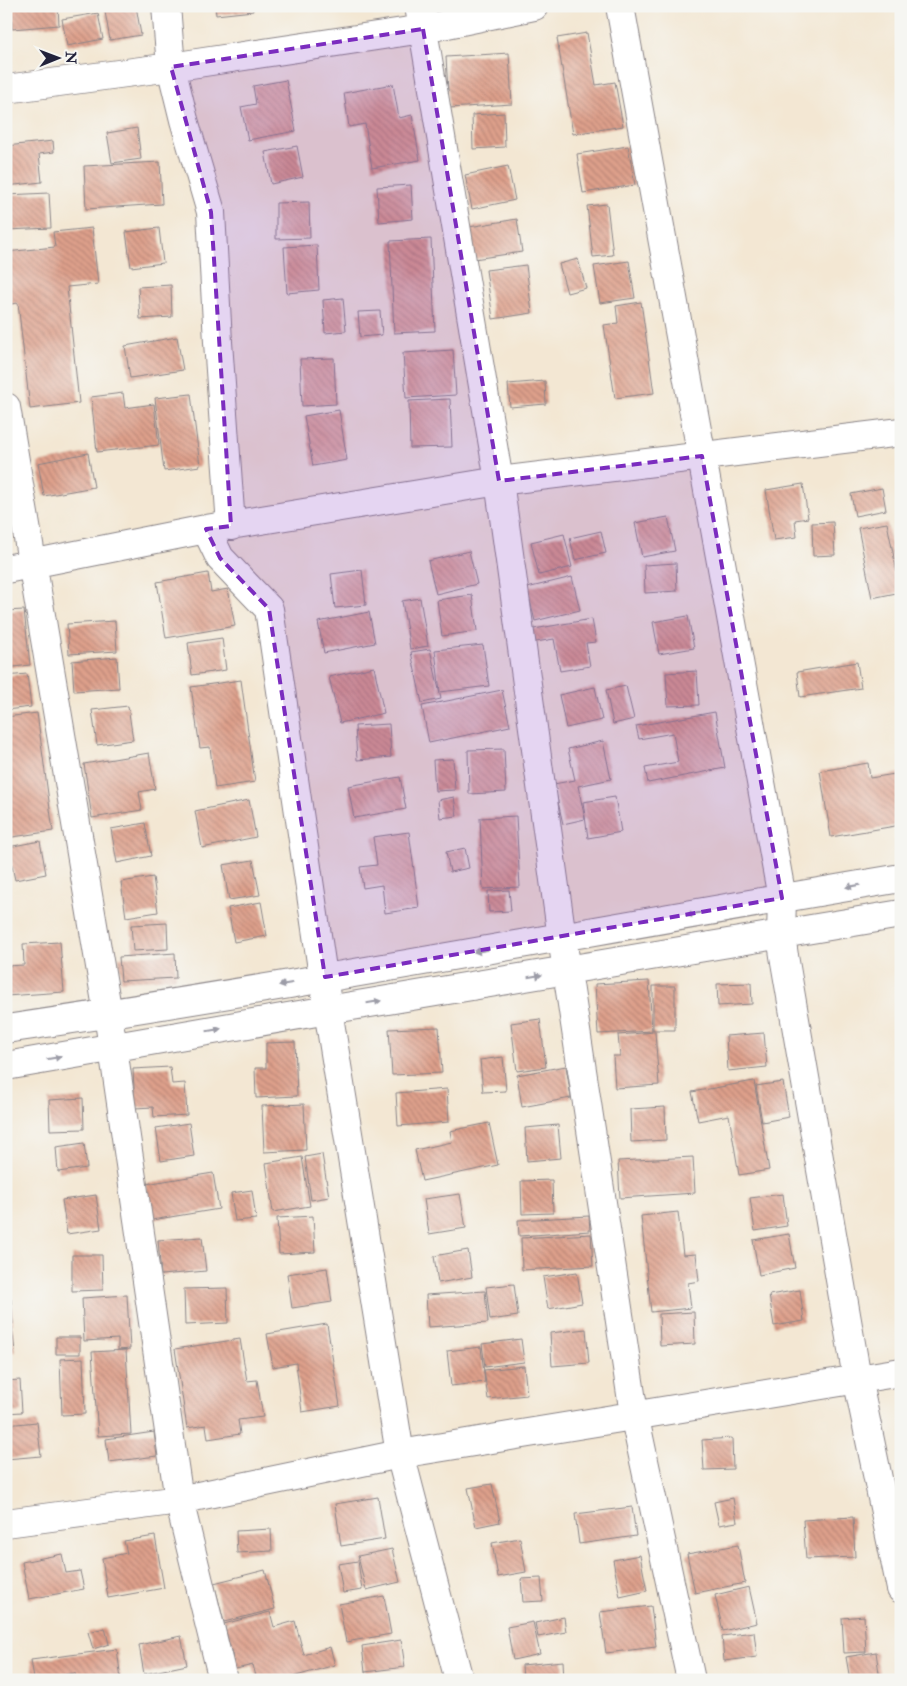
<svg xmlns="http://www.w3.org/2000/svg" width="907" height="1686" viewBox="0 0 907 1686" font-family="'IM FELL Double Pica',serif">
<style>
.building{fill:url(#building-back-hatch)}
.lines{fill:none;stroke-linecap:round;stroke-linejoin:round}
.minor-casing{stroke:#8a8487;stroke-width:30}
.minor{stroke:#fff;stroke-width:28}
.oneway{fill:#9c9ca7}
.marked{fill:#7b2cbf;fill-opacity:0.2;stroke:#7b2cbf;stroke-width:4;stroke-dasharray:10 6;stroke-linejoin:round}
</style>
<defs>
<pattern id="building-back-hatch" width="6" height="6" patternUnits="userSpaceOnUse" patternTransform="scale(1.25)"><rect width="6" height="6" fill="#dea08b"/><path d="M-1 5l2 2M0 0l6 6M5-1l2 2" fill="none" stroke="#b48273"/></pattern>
</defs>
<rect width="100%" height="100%" fill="#f6f6f2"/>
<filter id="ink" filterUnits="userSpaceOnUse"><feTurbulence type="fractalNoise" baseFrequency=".02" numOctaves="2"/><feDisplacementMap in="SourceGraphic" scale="10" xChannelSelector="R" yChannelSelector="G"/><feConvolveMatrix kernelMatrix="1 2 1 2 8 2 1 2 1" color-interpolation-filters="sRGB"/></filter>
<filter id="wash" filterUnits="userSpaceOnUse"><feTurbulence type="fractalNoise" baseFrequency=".0096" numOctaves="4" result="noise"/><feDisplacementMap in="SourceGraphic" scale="20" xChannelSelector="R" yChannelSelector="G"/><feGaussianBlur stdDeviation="1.12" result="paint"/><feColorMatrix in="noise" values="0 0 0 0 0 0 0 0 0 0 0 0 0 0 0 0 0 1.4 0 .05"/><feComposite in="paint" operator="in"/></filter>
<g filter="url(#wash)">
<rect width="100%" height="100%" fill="#f3e7d3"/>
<g id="blocks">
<path class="building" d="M10 6H58L59 25 12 29Z
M104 6H136L141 35 110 40Z
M215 6H252L253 11 216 15Z
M98 13 103 39 67 46 62 19Z
M587 33 596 85 615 82 623 126 573 134 557 38Z
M509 53 512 104 449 108 446 57Z
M286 80 296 131 248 140 241 107 256 104 253 86Z
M393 84 399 118 412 115 420 160 372 168 365 124 349 127 344 93Z
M504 113 505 147 473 149 472 115Z
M137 128 141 159 112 163 107 133Z
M53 141 54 152 39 154 42 182 6 186V146Z
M297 146 303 177 271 184 265 152Z
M628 146 635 185 583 193 577 154Z
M160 162 162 204 86 209 84 166Z
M508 166 515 200 472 209 465 175Z
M411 185 413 219 379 222 377 187Z
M49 193 51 228 7 230 6 195Z
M309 202 310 238 276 239V203Z
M607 204 613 255 593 257 587 206Z
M517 219 522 252 474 259 469 227Z
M92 228 98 284 67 287 79 403 30 409 18 303 11 304 6 252 55 247 53 232Z
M159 228 163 263 131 267 126 232Z
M431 239 435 331 394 333 390 241Z
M317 245 319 290 287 293 284 247Z
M578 259 586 288 567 293 559 264Z
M629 261 635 298 600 303 594 266Z
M526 265 532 313 493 319 486 270Z
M171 285 172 317 140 319 138 287Z
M343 298 346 331 325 333 323 300Z
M641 302 654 393 615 398 604 325 618 323 616 306Z
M380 311 382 335 360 337 358 312Z
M177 337 183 370 130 378 125 346Z
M453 350 456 395 406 398 403 353Z
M334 358 336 404 302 406 300 359Z
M545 381 546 404 510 407 508 384Z
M123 393 125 408 154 404 159 445 97 452 91 397Z
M191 394 200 466 164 471 155 398Z
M450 399 452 447 410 448 409 401Z
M339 410 347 460 313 466 304 416Z
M88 453 94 487 44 496 38 463Z
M803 484 808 518 795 520 797 537 774 540 766 490Z
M882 488 886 510 855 516 851 494Z
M668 517 675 551 642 557 635 523Z
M833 522 835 555 813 556 812 523Z
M887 523 901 592 872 598 858 528Z
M601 531 606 553 575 560 570 538Z
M564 534 572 567 539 575 531 542Z
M901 548V569L899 570 895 549Z
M469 551 477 584 436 594 428 561Z
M676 563 677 591 645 593 644 565Z
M362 570 366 605 335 608 331 574Z
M208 573 211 592 228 589 235 626 166 638 157 582Z
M572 577 580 610 535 621 527 588Z
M472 595 477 631 442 636 437 600Z
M420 598 428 646 410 649 402 601Z
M24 610 30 665 6 668V611Z
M369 612 375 643 324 653 318 622Z
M688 616 694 648 659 654 653 622Z
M592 619 596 642 586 643 590 666 560 671 554 639 530 643 528 630Z
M115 621 117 651 69 654 67 624Z
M222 638 226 670 192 675 188 643Z
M483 645 489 686 440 692 435 650Z
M430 649 441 699 422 703 411 652Z
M117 657 119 688 74 691 72 661Z
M857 662 861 688 800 697 797 672Z
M374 667 384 713 340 723 329 677Z
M697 671 699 705 668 706 666 673Z
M27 674 31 707 6 710V676Z
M241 680 255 782 215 788 210 747 200 748 191 687Z
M626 686 634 719 613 724 606 690Z
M595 687 602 720 566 728 559 695Z
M502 690 510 726 429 743 422 706Z
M128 706 133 740 97 745 92 710Z
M715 712 725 768 648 783 645 768 678 762 673 733 639 739 636 726Z
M37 713 53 831 6 838V717Z
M389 724 391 757 357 760 355 726Z
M603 741 611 779 578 786 585 819 563 824 554 784 575 780 568 749Z
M504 749 506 792 469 794 468 750Z
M149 753 155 789 139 792 142 810 92 818 84 764Z
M453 759 455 790 435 791 433 760Z
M868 763 870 778 901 773V825L831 837 820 771Z
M400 777 406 809 354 818 348 786Z
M454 797 457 816 440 818 438 800Z
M615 797 621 832 588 838 583 802Z
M249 800 256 837 202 848 195 811Z
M516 816 520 887 483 889 480 818Z
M145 823 151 856 117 863 111 829Z
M409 832 419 908 385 913 382 885 363 888 360 867 377 865 373 837Z
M40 841 46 874 15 880 8 847Z
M465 848 469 868 450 872 446 852Z
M253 860 260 895 229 900 223 865Z
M153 877 158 912 126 917 121 882Z
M509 890 511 911 489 912 488 891Z
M261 902 267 936 234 942 228 908Z
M167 923 168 949 133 951 131 925Z
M60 942 64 992 6 996V966L24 965 23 944Z
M175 953 176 978 121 981 119 957Z
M649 981 652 1031 598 1034 595 984Z
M751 983 752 1004 718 1006 717 984Z
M653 986H675V1030H653Z
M540 1019 546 1067 517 1071 511 1023Z
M439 1027 442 1073 392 1075 389 1029Z
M655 1032 659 1085 615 1088 613 1056H620L618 1035Z
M764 1033 767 1067 728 1071 726 1036Z
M295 1042 297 1096 256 1098 255 1068H266V1043Z
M503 1057 506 1091 483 1092 480 1060Z
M566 1066 571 1098 522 1107 517 1075Z
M170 1067 172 1084 185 1083 187 1115 154 1117 153 1107 135 1108 133 1069Z
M754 1081 769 1170 739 1175 729 1115 698 1121 692 1092Z
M783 1082 789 1117 762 1122 756 1086Z
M447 1089 449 1122 398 1126 396 1093Z
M83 1098 84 1129 50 1130 49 1100Z
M304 1104 306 1150 264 1152 262 1106Z
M665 1107 666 1140 631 1142 630 1109Z
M189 1123 194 1156 161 1161 156 1128Z
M489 1123 498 1165 422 1181 415 1150 452 1142 450 1131Z
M558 1125 561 1158 527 1161 525 1128Z
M84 1143 87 1168 58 1172 56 1147Z
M322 1154 329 1197 311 1200 305 1157Z
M302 1157 310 1206 273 1212 266 1163Z
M693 1157 695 1193 620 1198 618 1161Z
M213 1173 219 1209 152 1220 146 1184Z
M552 1180 553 1213 522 1214 521 1181Z
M252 1190 256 1219 235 1221 231 1193Z
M460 1194 466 1228 429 1234 424 1199Z
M783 1194 787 1226 755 1231 750 1198Z
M96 1195 101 1229 67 1234 62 1200Z
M678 1212 683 1255 696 1254 699 1281 688 1283 691 1308 651 1312 641 1216Z
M313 1216 315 1252 279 1254 277 1218Z
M589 1216 590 1231 519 1236 518 1220Z
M591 1234 593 1266 522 1270 521 1238Z
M789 1234 795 1268 759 1275 753 1240Z
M202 1237 206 1271 161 1275 158 1240Z
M468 1250 472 1277 438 1283 434 1256Z
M72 1255H102L103 1290 72 1291Z
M327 1268 332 1302 292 1308 287 1274Z
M577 1272 582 1303 548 1309 543 1277Z
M514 1284 518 1316 490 1320 486 1287Z
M227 1288 228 1323 185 1325 184 1289Z
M800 1290 804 1321 774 1326 769 1295Z
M485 1291 488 1323 428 1327 426 1295Z
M127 1295 130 1349 118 1350V1339L84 1341 82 1298Z
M6 1299H11L13 1324 6 1325Z
M694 1312 695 1344 660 1346 659 1314Z
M327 1324 340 1406 302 1412 296 1363 273 1367 267 1334Z
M6 1327H12L15 1352 6 1353Z
M586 1329 589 1363 552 1366 550 1333Z
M56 1337H80V1354H56Z
M240 1339 247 1381 257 1380 263 1417 238 1420 240 1434 208 1439 206 1425 187 1428 175 1349Z
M521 1339 524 1362 485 1367 482 1344Z
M481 1347 485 1382 451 1386 447 1351Z
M126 1350 131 1434 98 1436 92 1352Z
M83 1358 85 1414 62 1415 60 1359Z
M524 1366 527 1395 488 1399 484 1370Z
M20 1380 22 1412 6 1413V1381Z
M37 1422 41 1456 6 1459V1425Z
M154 1432 157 1456 109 1462 106 1439Z
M732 1438 733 1469 704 1470 702 1440Z
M492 1484 500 1522 476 1527 468 1488Z
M378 1497 385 1539 341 1546 335 1504Z
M733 1498 737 1522 719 1525 714 1502Z
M632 1507 636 1536 579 1544 575 1514Z
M853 1517 855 1557 806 1559 803 1520Z
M271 1529 272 1551 237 1553 236 1531Z
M155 1536 164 1588 108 1598 102 1558 127 1553 124 1541Z
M520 1538 526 1572 498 1577 492 1543Z
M738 1545 745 1583 695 1593 687 1554Z
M392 1549 400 1582 366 1590 358 1556Z
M62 1554 66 1573 80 1571 84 1589 29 1599 22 1562Z
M640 1555 647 1591 620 1597 613 1560Z
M358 1561 362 1590 343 1593 338 1564Z
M265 1570 275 1609 224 1622 214 1583Z
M541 1578 543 1601 523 1602 521 1579Z
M749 1587 757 1623 723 1631 715 1595Z
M384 1596 391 1634 346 1642 339 1604Z
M651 1606 656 1647 606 1653 600 1612Z
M270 1612 274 1627 295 1621 304 1655 330 1647 335 1665 282 1680H257L253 1665 236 1669 224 1624Z
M864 1616 866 1652 844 1653 842 1618Z
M564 1617 566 1632 538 1637 535 1623Z
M533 1622 540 1654 513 1660 507 1627Z
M105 1628 109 1644 93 1649 88 1632Z
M754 1632 757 1657 724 1661 722 1636Z
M181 1636 187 1665 144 1674 139 1645Z
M401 1640 405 1667 365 1672 362 1646Z
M117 1649 121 1680H76L75 1673 34 1679 31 1660Z
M876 1652 880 1680H850L846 1657Z
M563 1661 564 1680H523L522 1665Z"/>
</g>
</g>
<g filter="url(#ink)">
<use href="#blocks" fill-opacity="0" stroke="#8a8487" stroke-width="1"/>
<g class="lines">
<defs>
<path id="minor" d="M166 6 171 67 184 120 211 212 218 342 231 526
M419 6 499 481 562 938 634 1414 691 1680
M620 6 782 898 781 935 784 956 857 1378 901 1589
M6 89 171 67 423 29 534 6
M6 407 108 1014 179 1500 223 1680
M206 529 220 558 269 609 328 1010 400 1454 459 1680
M6 569 206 529 499 481 901 432
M6 1029C305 985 603 928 901 878
M6 1066 328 1010 901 914
M6 1523 179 1500 400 1454 901 1372"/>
</defs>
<use href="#minor" class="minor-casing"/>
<use href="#minor" class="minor"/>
</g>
<defs><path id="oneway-solid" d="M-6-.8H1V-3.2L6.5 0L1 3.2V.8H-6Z" transform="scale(1.25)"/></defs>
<g class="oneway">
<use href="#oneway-solid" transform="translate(853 886) rotate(170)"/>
<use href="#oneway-solid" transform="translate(693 914) rotate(170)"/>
<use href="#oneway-solid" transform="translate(481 951) rotate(171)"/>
<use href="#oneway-solid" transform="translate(535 976) rotate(-9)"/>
<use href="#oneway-solid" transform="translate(286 984) rotate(170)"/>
<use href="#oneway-solid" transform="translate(374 1002) rotate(-9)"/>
<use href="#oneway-solid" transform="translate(214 1030) rotate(-10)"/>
<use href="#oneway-solid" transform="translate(54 1058) rotate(-10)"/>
</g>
</g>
<path class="marked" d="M423 29 499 481 702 456 782 898 325 977 269 609 220 558 206 529 231 526 211 212 171 67Z"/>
<rect width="907" height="1686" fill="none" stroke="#f6f6f2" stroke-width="25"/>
<g transform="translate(58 58) rotate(89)" stroke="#f6f6f2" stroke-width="4" paint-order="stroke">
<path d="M0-4L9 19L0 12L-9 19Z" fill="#22223b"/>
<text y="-8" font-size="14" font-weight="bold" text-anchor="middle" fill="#22223b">N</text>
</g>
</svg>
